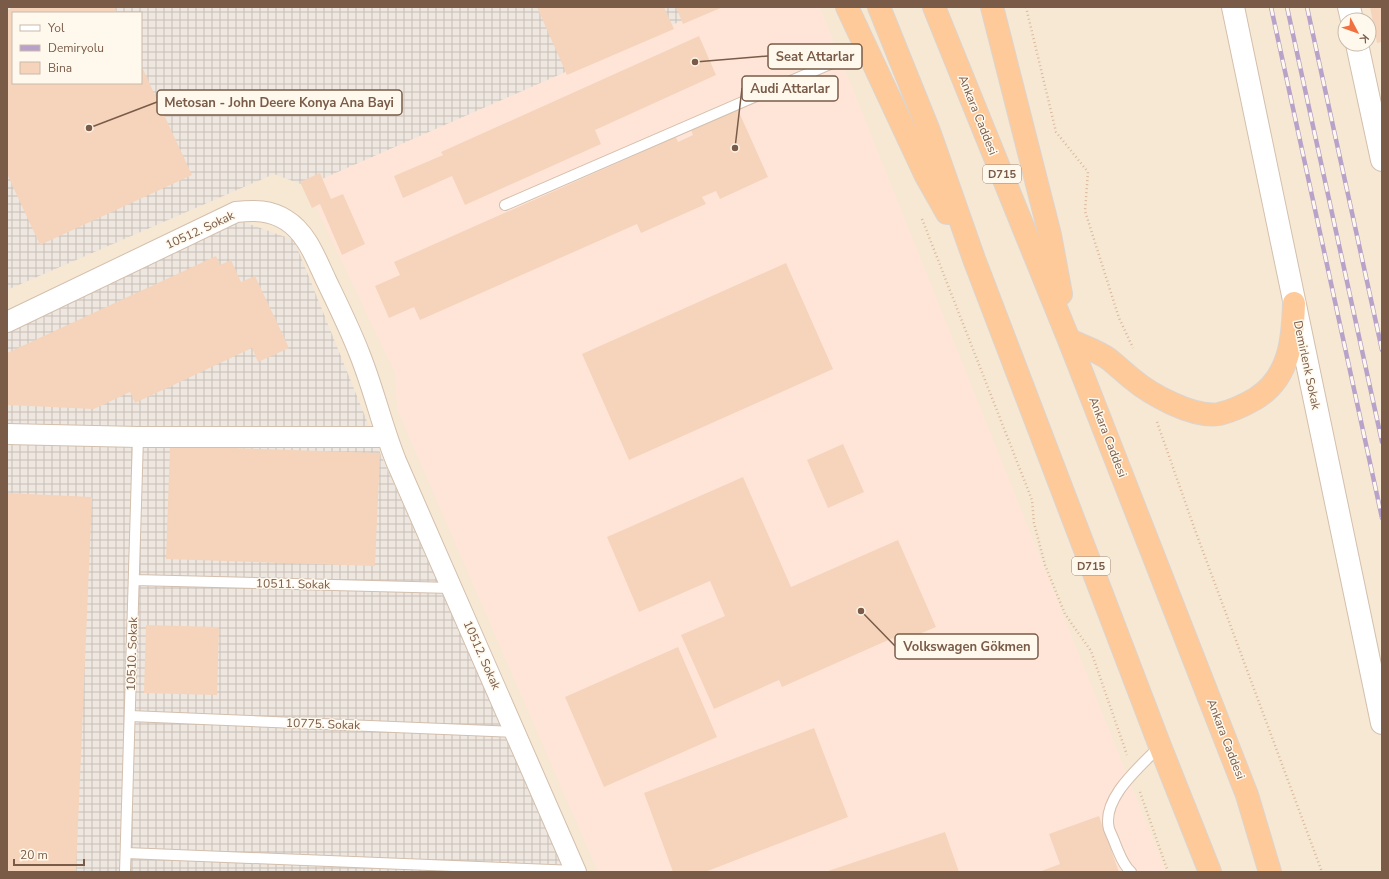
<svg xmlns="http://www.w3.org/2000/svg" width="1389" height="879" viewBox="0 0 1389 879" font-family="'Nunito Sans',sans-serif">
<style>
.residential{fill:#f6e8d3;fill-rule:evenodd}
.commercial{fill:#ffe5d8}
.industrial{fill:url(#industrial-grid);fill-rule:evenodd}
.building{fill:#f5d4bb}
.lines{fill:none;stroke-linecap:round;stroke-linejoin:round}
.service-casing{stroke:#d3bfad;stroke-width:12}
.minor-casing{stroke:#d3bfad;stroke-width:22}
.tertiary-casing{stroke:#d3bfad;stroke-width:24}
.trunk-casing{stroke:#dcd4cf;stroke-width:24}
.path{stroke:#dbb89d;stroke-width:2.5;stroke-dasharray:1 3;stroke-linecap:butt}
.service{stroke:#fff;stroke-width:10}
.minor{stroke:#fff;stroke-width:20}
.tertiary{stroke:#fff;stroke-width:22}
.trunk{stroke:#feca9a;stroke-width:22}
.rail-casing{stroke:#b9a2c9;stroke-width:4.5}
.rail{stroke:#fff9ed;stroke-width:3;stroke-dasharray:9;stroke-linecap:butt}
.labels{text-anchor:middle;stroke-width:3;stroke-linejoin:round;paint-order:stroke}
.shield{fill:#fff9ed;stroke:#a18a7a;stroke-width:1}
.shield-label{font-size:11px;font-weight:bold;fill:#795b48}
.street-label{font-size:12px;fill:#795b48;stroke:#fff9ed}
.leader{fill:none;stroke:#795b48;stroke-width:1.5}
.callout-dot{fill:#795b48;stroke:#fff9ed;stroke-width:1.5}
.callout{fill:#fff9ed;stroke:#795b48;stroke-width:1.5}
.callout-label{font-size:13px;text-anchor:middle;font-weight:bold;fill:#795b48}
</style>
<defs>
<pattern id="industrial-grid" width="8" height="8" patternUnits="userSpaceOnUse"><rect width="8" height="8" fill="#eee7df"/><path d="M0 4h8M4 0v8" fill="none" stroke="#c6beb7"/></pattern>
</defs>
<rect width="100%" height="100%" fill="#fef5e5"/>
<path class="residential" d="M7 7H1382V872H7ZM13 13H141V83H13ZM1345 20H1369V44H1345Z"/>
<path class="commercial" d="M713 7H820L1166 872H598L397 409 395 373 306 186Z"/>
<path class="industrial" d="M7 7H713L306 186 274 174 7 290ZM13 13H141V83H13Z
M238 220 294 240 377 446 567 872H7V330Z"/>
<path class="building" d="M15 7H114L117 13H13V83H141V65L192 175 40 245 7 174V10Z
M537 7H664L674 29 567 75Z
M676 7H723L683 24Z
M1370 7H1382V42L1377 43Z
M699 36 716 75 595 130 601 144 465 205 452 176 403 198 394 176 443 155 441 152Z
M738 110 768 177 720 199 716 191 702 197 706 204 641 233 637 224 420 320 414 307 389 318 375 286 400 275 394 262 676 137 678 142 693 135 691 130Z
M320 173 331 199 343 194 365 244 342 255 320 204 312 208 300 182Z
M216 256 220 265 231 260 241 282 255 276 289 348 258 362 252 348 135 403 130 392 94 409 7 405V353Z
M786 263 833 369 629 460 582 354Z
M843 444 864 492 828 508 807 460Z
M170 446 380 453 375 566 166 559Z
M743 477 791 587 898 540 936 627 896 644 893 638 782 687 779 680 714 709 681 635 725 616 710 581 639 612 607 537Z
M7 493 92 497 76 872H7Z
M146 625 219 627 217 695 144 693Z
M678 647 717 737 604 787 565 697Z
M814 728 848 817 705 872H673L644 793Z
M1099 816 1119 872H1039L1060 864 1049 834Z
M945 832 959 872H825Z"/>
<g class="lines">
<defs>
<path id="service" d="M505 205 867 48
M134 580 452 588
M130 716 516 732
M126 853 576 871
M125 872 138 437
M1131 872C1123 865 1120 855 1116 846 1114 840 1111 834 1109 829 1101 798 1141 766 1160 746"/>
<path id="minor" d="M7 322 236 212C255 210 270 210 286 220 307 233 316 259 326 280 338 305 350 329 360 355 374 390 382 426 396 461L576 872
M7 434 138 437H386"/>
<path id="tertiary" d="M1233 7 1382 723
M1349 7 1352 20
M1357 44 1382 160"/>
<path id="trunk" d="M847 7 925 174 947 213
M879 7 929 131 974 259 1160 746 1210 872
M934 7 1069 340 1247 795 1270 872
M992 7 1050 235 1061 294
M1069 340C1082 346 1099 351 1110 360 1117 366 1124 372 1131 378 1150 394 1192 418 1219 414 1232 411 1243 406 1255 399 1290 378 1293 339 1294 303"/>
</defs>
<use href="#service" class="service-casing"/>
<use href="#minor" class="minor-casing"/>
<use href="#tertiary" class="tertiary-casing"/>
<use href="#trunk" class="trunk-casing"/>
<path class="path" d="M1026 7 1056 132 1088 172 1085 211 1119 318 1133 348
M922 219 1032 500 1034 523 1045 565 1065 614 1091 651 1127 755
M1157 422 1195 530 1322 872
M1140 792 1168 872"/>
<use href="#service" class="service"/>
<use href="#minor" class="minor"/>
<use href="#tertiary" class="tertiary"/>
<use href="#trunk" class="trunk"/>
<defs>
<path id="rail" d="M1271 7 1382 518
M1287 7 1382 442
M1307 7 1382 350"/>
</defs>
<use href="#rail" class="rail-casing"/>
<use href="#rail" class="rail"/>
</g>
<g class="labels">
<g class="shield">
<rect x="983" y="165" width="38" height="18" rx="3"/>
<rect x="1072" y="557" width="38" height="18" rx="3"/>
</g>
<g class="shield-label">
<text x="1002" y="178">D715</text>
<text x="1091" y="570">D715</text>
</g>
<g class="street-label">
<text transform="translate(978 115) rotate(68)" y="4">Ankara Caddesi</text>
<text transform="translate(200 230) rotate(-25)" y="4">10512. Sokak</text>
<text transform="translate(1307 365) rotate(78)" y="4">Demirlenk Sokak</text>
<text transform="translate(1108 437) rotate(69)" y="4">Ankara Caddesi</text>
<text transform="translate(293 584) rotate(1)" y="4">10511. Sokak</text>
<text transform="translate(132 654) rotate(-88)" y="4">10510. Sokak</text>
<text transform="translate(482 655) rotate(66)" y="4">10512. Sokak</text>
<text transform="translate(323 724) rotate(2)" y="4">10775. Sokak</text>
<text transform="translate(1226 739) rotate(69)" y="4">Ankara Caddesi</text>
</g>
</g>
<path class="leader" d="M695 62L768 56M735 148L742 88M89 128L157 102M861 611L895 646"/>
<g class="callout-dot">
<circle cx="695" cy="62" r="4"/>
<circle cx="735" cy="148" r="4"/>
<circle cx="89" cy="128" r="4"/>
<circle cx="861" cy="611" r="4"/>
</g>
<g class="callout">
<rect x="768" y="44" width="94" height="25" rx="4"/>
<rect x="742" y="76" width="96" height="25" rx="4"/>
<rect x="157" y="90" width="245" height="25" rx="4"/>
<rect x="895" y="634" width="143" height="25" rx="4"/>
</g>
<g class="callout-label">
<text x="815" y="61">Seat Attarlar</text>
<text x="790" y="93">Audi Attarlar</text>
<text x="279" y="107">Metosan - John Deere Konya Ana Bayi</text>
<text x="967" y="651">Volkswagen Gökmen</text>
</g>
<rect width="1389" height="879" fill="none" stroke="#795b48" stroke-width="16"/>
<rect x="12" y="12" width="130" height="72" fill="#fff9ed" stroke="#c9baab"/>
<rect x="20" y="25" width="20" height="6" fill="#ffffff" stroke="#c9baab"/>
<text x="48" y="32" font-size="12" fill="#795b48">Yol</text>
<rect x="20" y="45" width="20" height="6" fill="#b9a2c9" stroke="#c9baab"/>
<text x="48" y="52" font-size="12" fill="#795b48">Demiryolu</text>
<rect x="20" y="62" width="20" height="12" fill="#f5d4bb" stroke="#c9baab"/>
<text x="48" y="72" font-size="12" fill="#795b48">Bina</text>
<g transform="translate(1357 32) rotate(131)"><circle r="19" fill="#fff9ed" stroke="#c9baab"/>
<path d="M0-3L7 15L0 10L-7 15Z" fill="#f17041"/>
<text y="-6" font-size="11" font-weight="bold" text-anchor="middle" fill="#795b48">K</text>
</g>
<path d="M14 859v6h70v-6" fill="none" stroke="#795b48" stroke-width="2"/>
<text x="20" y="859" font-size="12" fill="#795b48" stroke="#fff9ed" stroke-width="3" paint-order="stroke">20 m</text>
</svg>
